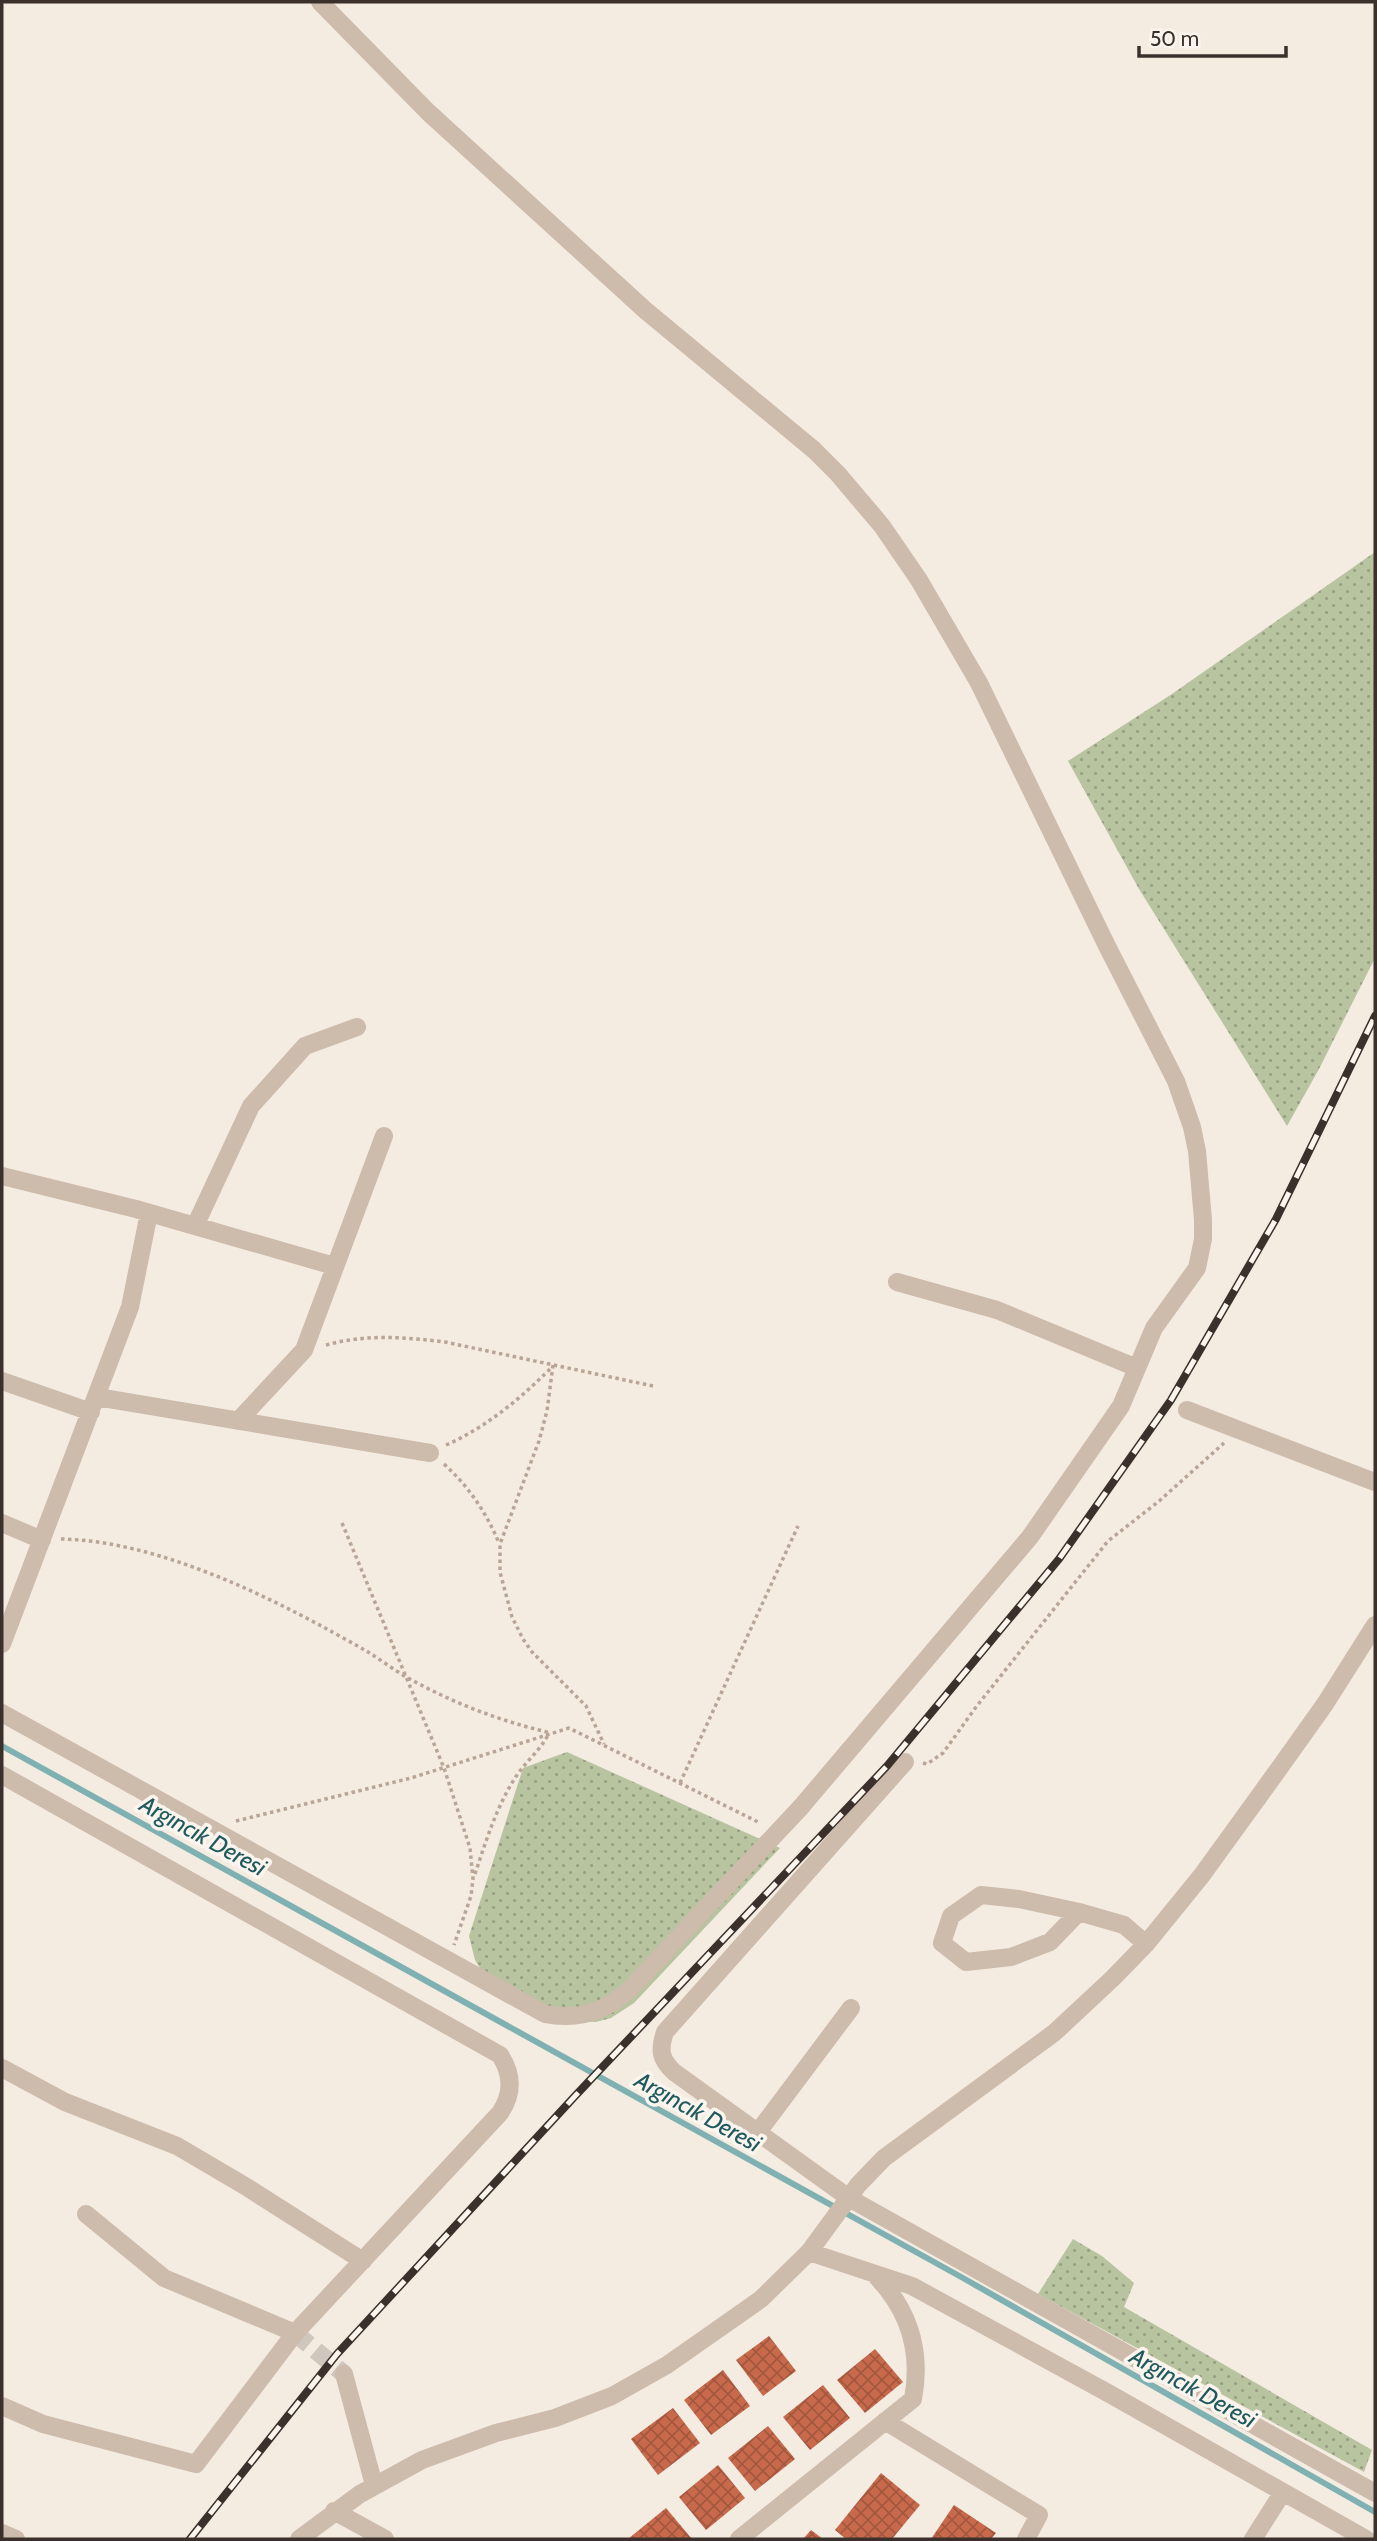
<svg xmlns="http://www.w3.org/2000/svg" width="1377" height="2541" viewBox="0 0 1377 2541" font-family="Cabin,sans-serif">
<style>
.grass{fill:url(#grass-dots)}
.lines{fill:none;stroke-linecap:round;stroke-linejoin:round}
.stream{stroke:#7fb0b2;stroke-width:6}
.building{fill:url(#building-cross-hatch)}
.minor-tunnel{stroke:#cfc6bd;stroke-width:18;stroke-dasharray:18 9;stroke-linecap:butt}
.path{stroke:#b9a596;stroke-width:3.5;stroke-dasharray:3.5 3.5;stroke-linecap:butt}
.minor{stroke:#cdbbac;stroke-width:18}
.rail-casing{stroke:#3b302b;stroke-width:8}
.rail{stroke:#fbf5ee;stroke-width:5;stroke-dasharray:16;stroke-linecap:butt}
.labels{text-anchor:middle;stroke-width:7;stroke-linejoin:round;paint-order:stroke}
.water-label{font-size:24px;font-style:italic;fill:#1f5a5e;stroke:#fbf5ee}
</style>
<defs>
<pattern id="grass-dots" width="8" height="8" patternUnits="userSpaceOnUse" patternTransform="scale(1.75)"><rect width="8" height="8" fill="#b8c4a0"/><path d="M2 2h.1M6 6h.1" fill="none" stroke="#97a083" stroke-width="1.8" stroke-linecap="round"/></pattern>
<pattern id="building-cross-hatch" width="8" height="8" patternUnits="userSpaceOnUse" patternTransform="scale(1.75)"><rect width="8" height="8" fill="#c8694b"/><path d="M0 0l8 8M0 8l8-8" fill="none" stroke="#a4573f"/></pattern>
</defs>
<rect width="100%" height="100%" fill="#f4ebe1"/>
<path class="grass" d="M1375 552V958L1319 1069 1287 1126 1139 889 1068 761 1172 694Z
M567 1752 780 1848 634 2003 611 2018 596 2022 566 2020 481 1970 475 1960 469 1936 523 1768Z
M1073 2239 1102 2256 1134 2283 1124 2307 1372 2450 1364 2472 1038 2294Z"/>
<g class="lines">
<path class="stream" d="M2 1746 963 2278 1375 2512"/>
</g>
<path class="building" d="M769 2336 796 2371 763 2396 736 2360Z
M875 2349 903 2382 865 2413 837 2380Z
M723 2370 750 2406 711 2435 684 2400Z
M823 2385 850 2418 810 2450 783 2417Z
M673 2408 700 2443 658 2475 631 2439Z
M768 2426 795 2459 755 2491 728 2458Z
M718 2465 745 2498 706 2530 679 2497Z
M881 2473 920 2505 892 2539H846L835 2530Z
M954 2505 996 2533 991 2539H931Z
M666 2508 692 2539H628Z
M811 2530 823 2539H803Z"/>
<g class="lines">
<path class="minor-tunnel" d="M295 2333 344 2374"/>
<path class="path" d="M326 1345C365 1334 405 1337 445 1342L653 1386
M553 1365 547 1411 539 1441 500 1544V1572L512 1617 523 1639 532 1652 586 1706 604 1744
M446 1445C487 1427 521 1398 552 1367
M444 1464C469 1487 486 1512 499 1543
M342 1523 444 1768 470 1848 473 1879 471 1896 454 1945
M61 1539C163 1541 281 1602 368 1652 381 1660 394 1670 408 1678 453 1703 500 1721 551 1733
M923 1763 927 1764 943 1753 976 1707 1108 1541 1158 1502 1224 1443
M680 1783 798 1526
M236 1821 411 1778 569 1728 760 1823
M475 1874C486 1841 496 1808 515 1778 525 1762 539 1752 548 1735"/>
<path class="minor" d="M2 1176 136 1209 334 1266
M195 1226 251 1106 305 1046 357 1027
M897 1282 997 1310 1137 1368
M2 1381 91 1412
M97 1397 430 1453
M1187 1410 1375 1482
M238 1421 304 1350 384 1136
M2 1523 42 1540
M2 1644 130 1307 149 1213
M2 1713 545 2014C580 2021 608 2011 633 1986L801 1807 1030 1537 1121 1406 1154 1328 1197 1268 1203 1239V1220L1197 1151 1192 1127 1176 1081 1107 946 979 683 919 580 882 526 838 474 814 450 645 310 428 112 320 2
M905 1762 665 2032C659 2050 660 2059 674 2072L849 2198 1375 2493
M2 1775 500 2055C513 2075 513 2094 500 2113L295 2333 196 2464 43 2424 2 2406
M1079 1912 1050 1942 1011 1957 966 1962 942 1943 951 1916 981 1895 1019 1899 1079 1912 1124 1925 1146 1944
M2 2068 65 2102 177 2146 245 2186 363 2261
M758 2132 851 2008
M86 2214 164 2278 295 2333
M809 2252 912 2286 1108 2393 1366 2539
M344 2374 374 2485
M885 2421 1039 2515 1026 2539
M334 2511 385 2539
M2 2533 16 2539
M299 2539 360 2494 422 2460 496 2433 555 2418 612 2396 667 2365 761 2299 809 2252 858 2185 884 2158 1054 2033 1113 1978 1146 1944 1202 1875 1278 1770 1325 1704 1375 1625
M739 2539 913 2399C922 2351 909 2309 874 2274
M1253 2539 1283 2492"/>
<defs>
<path id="rail" d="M190 2539 337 2354 576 2095 887 1766 1059 1559 1171 1400 1276 1219 1375 1016"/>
</defs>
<use href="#rail" class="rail-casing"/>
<use href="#rail" class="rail"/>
</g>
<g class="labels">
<g class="water-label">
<text transform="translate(203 1836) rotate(29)" y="8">Argıncık Deresi</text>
<text transform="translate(698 2112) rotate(29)" y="8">Argıncık Deresi</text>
<text transform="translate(1193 2388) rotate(29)" y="8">Argıncık Deresi</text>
</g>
</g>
<rect width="1377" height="2541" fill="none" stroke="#3b302b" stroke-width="7"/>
<path d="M1139 46v10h147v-10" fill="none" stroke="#3b302b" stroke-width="3.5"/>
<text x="1150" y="46" font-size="21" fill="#3b302b" stroke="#fbf5ee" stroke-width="5" paint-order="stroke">50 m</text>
</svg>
